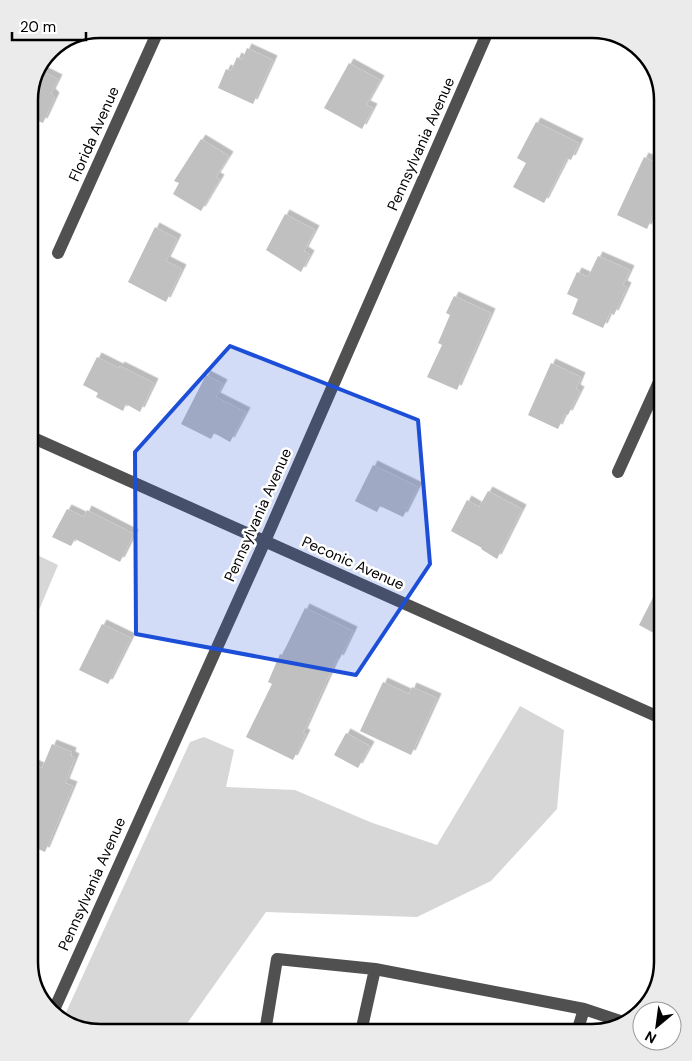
<svg xmlns="http://www.w3.org/2000/svg" width="692" height="1061" viewBox="0 0 692 1061" font-family="'DM Sans',sans-serif">
<style>
.green{fill:#d7d7d7}
.building{fill:#c0c0c0;filter:url(#shadow)}
.lines{fill:none;stroke-linecap:round;stroke-linejoin:round}
.minor{stroke:#505050;stroke-width:12}
.marked{fill:#1d4ed8;fill-opacity:0.2;stroke:#1d4ed8;stroke-width:4;stroke-linejoin:round}
.labels{text-anchor:middle;stroke-width:5;stroke-linejoin:round;paint-order:stroke}
.street-label{font-size:15px;fill:#000;stroke:#fff}
.rim{fill:none;stroke:#000;stroke-width:2.5}
</style>
<defs>
<filter id="shadow"><feDropShadow dx="4.5" dy="-4.5" stdDeviation="0" flood-color="#0004"/></filter>
</defs>
<rect width="100%" height="100%" fill="#fff"/>
<path class="green" d="M29 551 58 565 29 634Z
M520 706 564 730 557 809 491 881 417 917 266 912 181 1032H95L62 1021 190 742 204 737 234 750 226 787 295 790 370 822 437 845Z"/>
<path class="building" d="M247 48 273 60 253 104 218 88 226 69 231 71 237 57 242 60Z
M349 63 380 80 366 105 373 108 362 129 324 108Z
M40 70 58 79 51 93 55 97 43 123 29 117V95Z
M536 122 579 143 571 160 567 158 544 203 513 187 526 163 517 158Z
M201 139 229 156 216 177 220 179 201 211 173 194 179 183 174 181Z
M644 157 663 166V218L654 213 647 229 617 215Z
M285 214 315 230 304 251 310 255 301 272 266 250Z
M155 227 177 239 166 261 182 269 166 302 128 282Z
M598 256 630 270 623 285 627 287 614 315 610 313 603 328 572 314 578 299 567 294 577 272 588 277Z
M454 296 491 313 457 390 427 377 442 345 438 343 450 315 446 313Z
M97 357 119 368 120 366 154 383 140 412 126 404 123 411 96 397 98 393 83 385Z
M551 363 581 377 576 389 580 391 568 415 565 414 558 429 528 415Z
M206 375 223 384 216 397 246 412 230 442 214 433 211 439 181 424Z
M373 465 418 487 403 517 380 506 377 512 355 501Z
M488 491 522 509 497 559 481 549 482 548 451 531 467 500 479 507Z
M67 509 84 517 87 510 134 534 120 562 75 539 71 546 52 537Z
M663 578V638L639 625Z
M305 608 353 631 339 660 337 658 303 733 306 734 293 760 246 737 272 684 268 682 280 654 282 655Z
M102 624 131 638 108 684 79 670Z
M383 682 409 694 412 687 437 698 411 755 360 731Z
M346 733 370 746 358 768 334 755Z
M52 744 72 752 71 756 75 758 65 783 73 786 45 852 29 845V762L42 768Z"/>
<g class="lines">
<path class="minor" d="M58 253 159 29
M29 436 663 719
M618 472 663 373
M53 1012 265 541 489 29
M265 1032 277 959 375 969 584 1009 626 1023
M361 1032 375 969
M577 1032 584 1009"/>
</g>
<path class="marked" d="M230 346 418 420 430 564 356 675 136 634 135 452Z"/>
<g class="labels">
<g class="street-label">
<text transform="translate(94 134) rotate(-66)" y="5">Florida Avenue</text>
<text transform="translate(421 144) rotate(-66)" y="5">Pennsylvania Avenue</text>
<text transform="translate(258 515) rotate(-66)" y="5">Pennsylvania Avenue</text>
<text transform="translate(353 563) rotate(24)" y="5">Peconic Avenue</text>
<text transform="translate(92 884) rotate(-66)" y="5">Pennsylvania Avenue</text>
</g>
</g>
<path d="M0 0H692V1061H0ZM100 38H592A62 62 0 0 1 654 100V962A62 62 0 0 1 592 1024H100A62 62 0 0 1 38 962V100A62 62 0 0 1 100 38Z" fill="#ebebeb" fill-rule="evenodd"/>
<path class="rim" d="M100 38H592A62 62 0 0 1 654 100V962A62 62 0 0 1 592 1024H100A62 62 0 0 1 38 962V100A62 62 0 0 1 100 38Z"/>
<g transform="translate(657 1026) rotate(209)"><circle r="24" fill="#ffffff" stroke="#999999"/>
<path d="M0-4L9 19L0 12L-9 19Z" fill="#000000"/>
<text y="-8" font-size="14" font-weight="bold" text-anchor="middle" fill="#000000">N</text>
</g>
<path d="M12 32v8h74v-8" fill="none" stroke="#000000" stroke-width="2.5"/>
<text x="20" y="32" font-size="15" fill="#000000" stroke="#ffffff" stroke-width="4" paint-order="stroke">20 m</text>
</svg>
